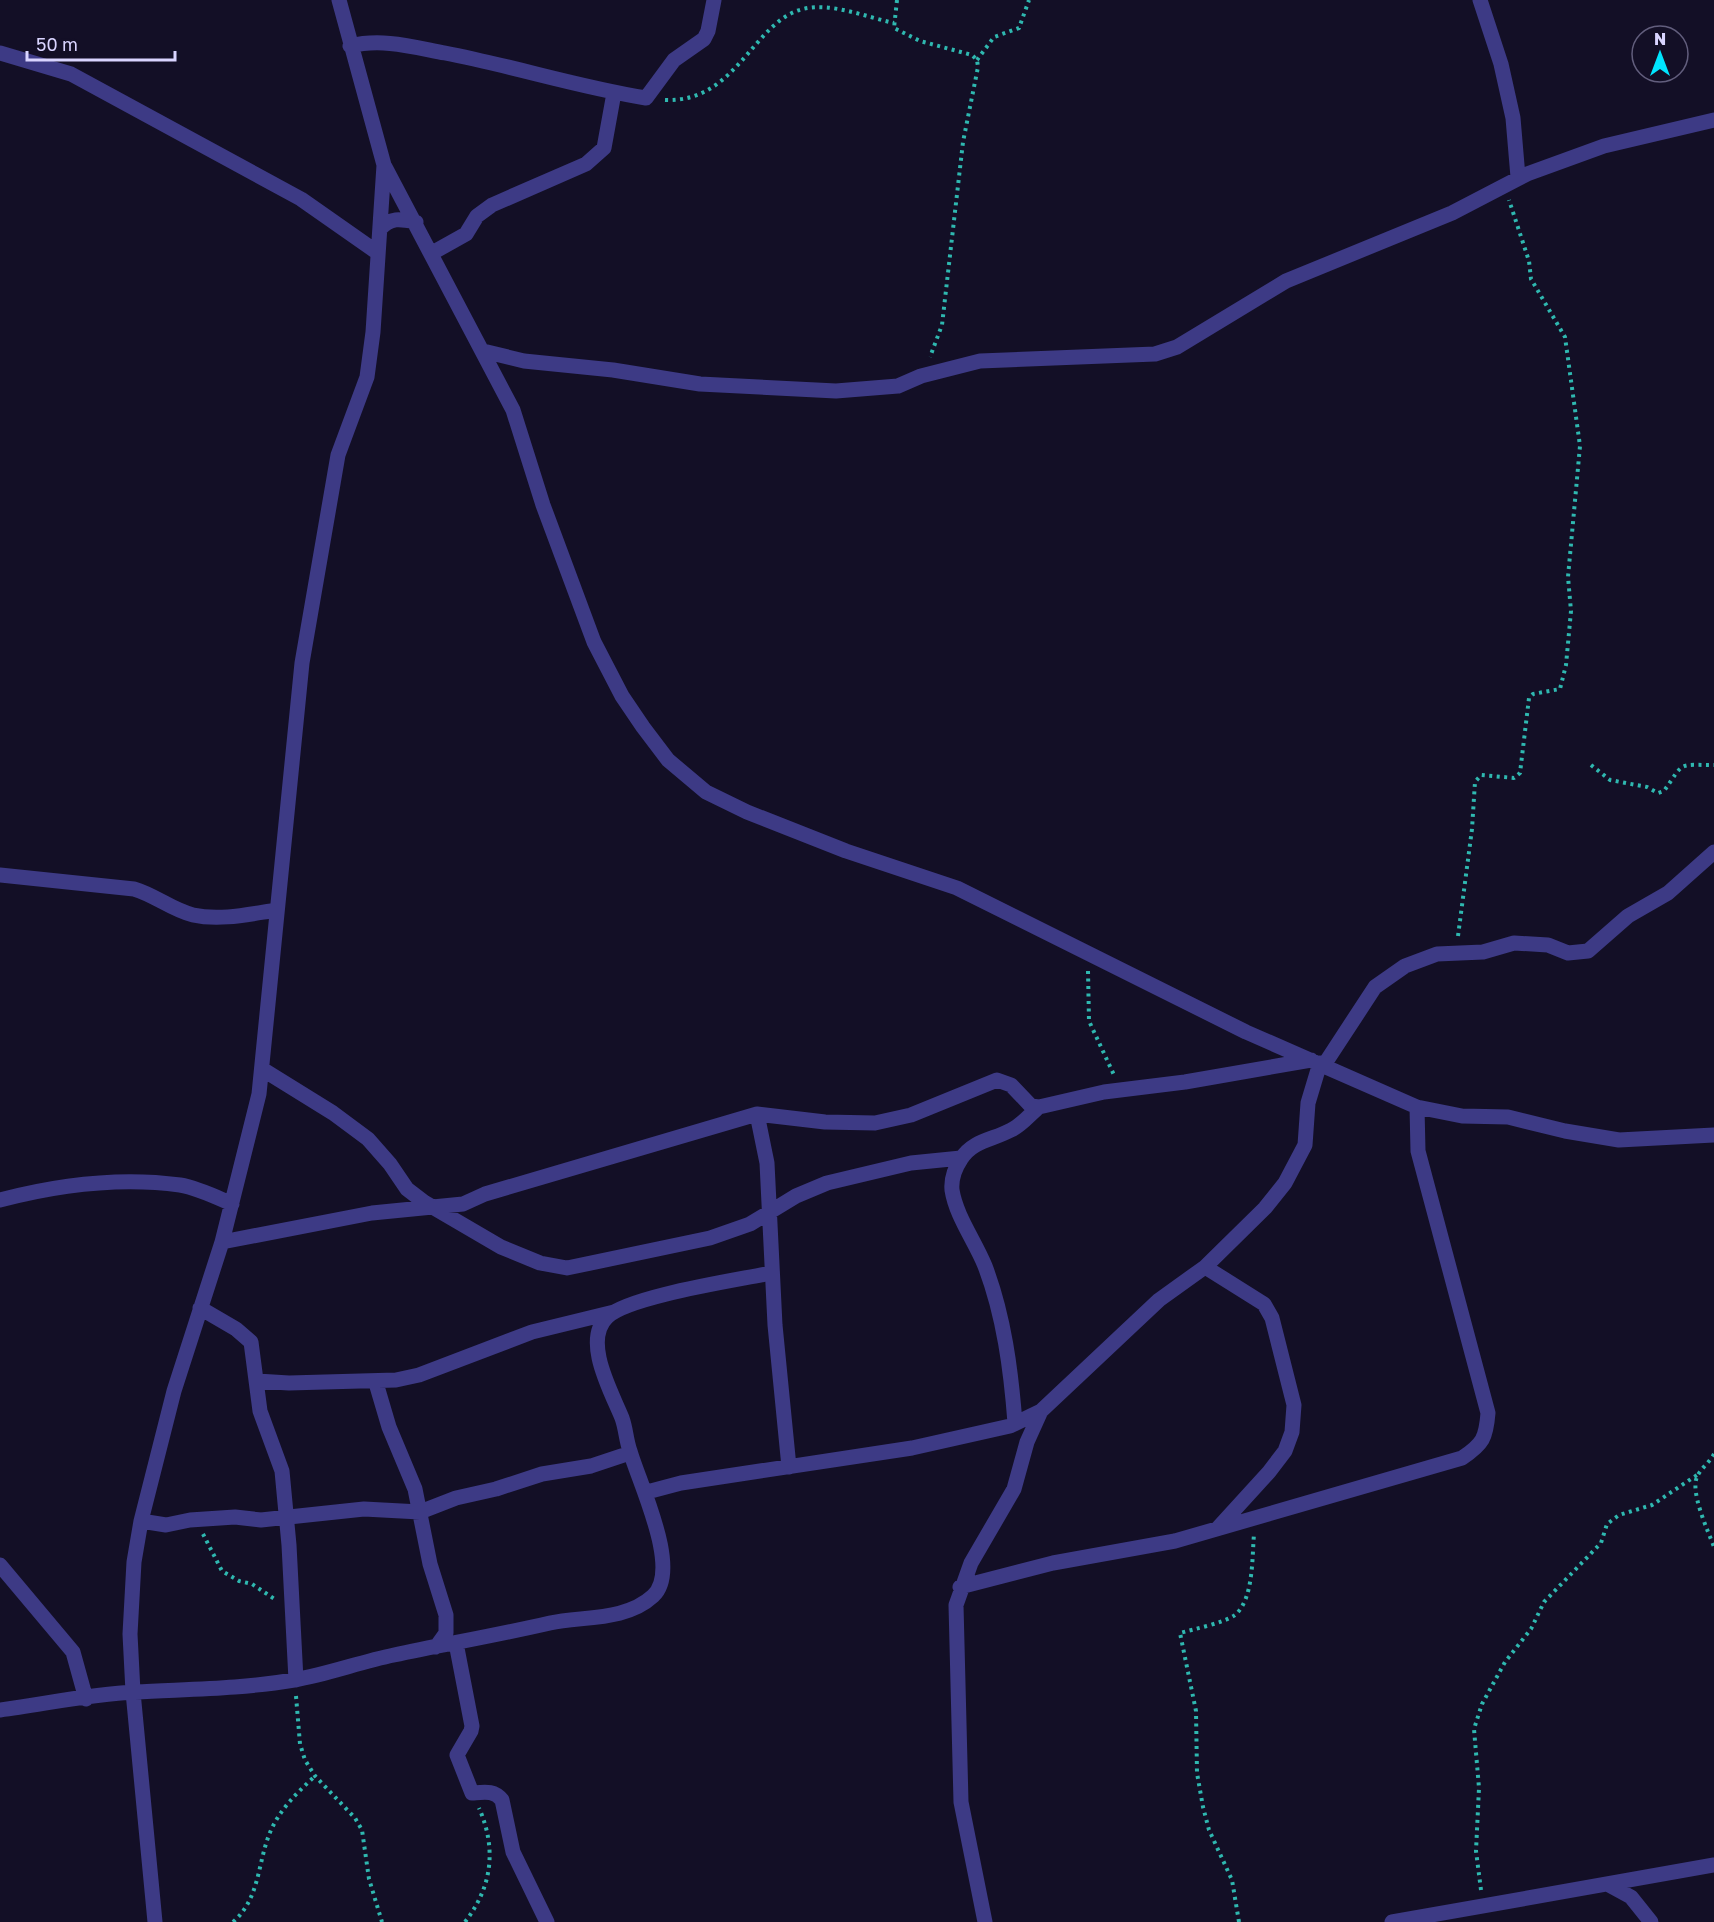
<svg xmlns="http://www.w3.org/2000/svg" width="1714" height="1922" viewBox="0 0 1714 1922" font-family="'Golos Text',sans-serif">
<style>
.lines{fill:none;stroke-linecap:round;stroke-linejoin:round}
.path{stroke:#2fb8b0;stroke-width:4;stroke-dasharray:3 4.5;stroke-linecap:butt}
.minor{stroke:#3d3a85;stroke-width:15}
</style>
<rect width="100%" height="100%" fill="#130f26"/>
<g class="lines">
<path class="path" d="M897 0 894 28 920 41 972 55 977 60 978 67 963 142 942 325 930 357
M977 60 994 37 1019 28 1029 0
M665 100C737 103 753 21 803 9 831 2 866 17 894 23
M1591 765 1610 780 1647 787 1658 793 1664 791C1685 761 1677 765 1714 765
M1458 936 1472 829 1475 782 1481 775 1514 778 1520 773 1529 698 1533 694 1560 689 1566 665 1571 611 1568 577 1580 446 1565 337 1531 279 1529 261 1509 200
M1088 971 1089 1021 1114 1075
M1714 1454C1710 1462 1700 1469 1697 1477 1690 1492 1708 1531 1714 1547
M203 1534 222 1571 239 1581 252 1584 276 1600
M296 1696 300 1744 305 1760 315 1776 355 1818 362 1830 369 1879 382 1922
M1481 1890 1476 1851 1479 1788 1474 1729 1482 1704 1505 1662 1531 1629 1544 1602 1601 1543 1607 1524 1619 1515 1652 1505 1697 1475
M233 1922C262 1897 257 1857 273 1826 283 1806 299 1791 315 1776
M465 1922C492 1887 497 1849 479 1808
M1239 1922 1232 1880 1209 1830 1203 1807 1197 1773 1196 1711 1180 1633C1194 1629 1224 1623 1235 1615 1254 1599 1252 1556 1254 1534"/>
<path class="minor" d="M339 0 384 165 513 410 543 505 594 642 622 696 643 727 668 760 706 792 747 812 846 851 957 888 1246 1032 1417 1107 1462 1116 1508 1117 1565 1131 1619 1140 1714 1135
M1480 0 1501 64 1513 118 1518 177
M350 46C382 38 413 47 445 53 513 66 578 87 646 98L674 60 704 39 708 31 714 0
M0 53 71 74 301 199 378 253
M380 229C391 217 400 219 416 222
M432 253 466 234 477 216 492 205 586 164 604 148 614 93
M483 351 524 361 613 370 700 384 836 391 898 386 921 376 980 361 1155 354 1177 347 1286 281 1452 213 1527 174 1604 146 1714 120
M0 875 134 889C155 895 172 910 193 915 220 921 250 914 277 910
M1324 1065 1375 987 1405 966 1437 954 1483 952 1514 943 1548 945 1568 953 1588 951 1628 916 1668 893 1714 852
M262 1069 333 1113 368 1139 390 1164 407 1189 424 1202 501 1247 540 1263 567 1268 710 1238 750 1224 796 1196 827 1183 911 1163 961 1158
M757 1114 767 1163 775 1325 789 1467
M0 1200C57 1185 121 1177 180 1185 198 1188 216 1197 232 1204
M222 1242 372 1213 463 1204 485 1194 757 1114 825 1122 875 1123 911 1115 997 1080 1011 1085 1031 1106 1039 1107 1104 1092 1185 1082 1311 1060
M1205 1267 1264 1304 1272 1318 1294 1405 1292 1432 1285 1451 1269 1472 1217 1529
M200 1308 236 1329 251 1342 260 1411 282 1471 289 1545 296 1680
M257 1381 289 1383 396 1380 419 1375 532 1332 614 1312
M376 1383 389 1427 415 1489 430 1564 446 1615V1633L436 1647
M1015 1423C1011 1370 1004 1316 985 1266 975 1241 956 1216 952 1190 951 1179 955 1168 961 1159 973 1140 993 1140 1011 1130 1022 1125 1030 1114 1039 1107
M647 1492 681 1483 912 1448 1010 1426 1041 1411 1159 1300 1205 1267 1265 1208 1285 1183 1305 1145 1308 1103 1320 1063
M141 1521 166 1525 190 1520 235 1517 261 1520 364 1509 420 1512 456 1498 496 1489 542 1474 591 1466 630 1453
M0 1565 73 1652 86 1699
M960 1587 1053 1563 1175 1541 1462 1458C1483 1444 1486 1438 1488 1413L1418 1151 1417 1107
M456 1643 472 1726 471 1731 457 1755 472 1793C485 1792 494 1790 502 1800L513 1852 547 1922
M0 1710C45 1704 90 1694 135 1692 189 1689 242 1689 294 1680 328 1674 360 1662 394 1655 446 1644 498 1635 550 1623 583 1616 626 1621 653 1596 682 1570 639 1483 630 1451 626 1440 626 1429 622 1418 612 1393 582 1341 607 1317 629 1296 738 1280 771 1273
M1609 1885 1631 1897 1651 1922
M155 1922 133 1692 130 1634 134 1562 141 1521 174 1391 222 1242 259 1094 302 663 338 455 367 377 373 332 384 165
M985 1922 961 1802 956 1605 971 1563 1014 1489 1027 1442 1041 1411
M1392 1922 1714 1865"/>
</g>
<g transform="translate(1660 54)"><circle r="28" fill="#130f26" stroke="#625e7d" stroke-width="1.5"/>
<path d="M0-4.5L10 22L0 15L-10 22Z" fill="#00e5ff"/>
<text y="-9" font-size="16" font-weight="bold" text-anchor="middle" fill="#d9d4ff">N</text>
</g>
<path d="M27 51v9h148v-9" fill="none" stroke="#d9d4ff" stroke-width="3"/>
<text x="36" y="51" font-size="18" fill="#d9d4ff" stroke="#130f26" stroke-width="4.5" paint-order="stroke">50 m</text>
</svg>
